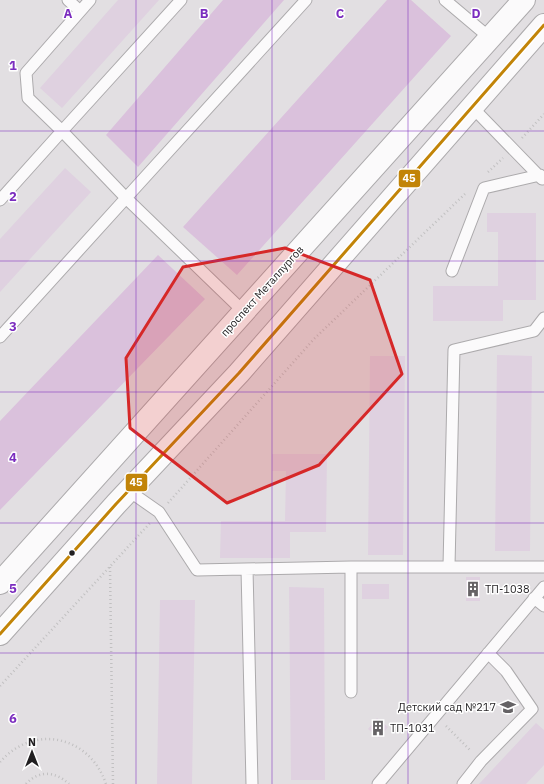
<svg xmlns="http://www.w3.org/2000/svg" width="544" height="784" viewBox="0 0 544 784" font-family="'IBM Plex Sans',sans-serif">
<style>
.green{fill:#dac1dc}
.building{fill:#dfd1e0}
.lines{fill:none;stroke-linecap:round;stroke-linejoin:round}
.service-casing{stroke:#acaaac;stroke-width:13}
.primary-casing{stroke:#acaaac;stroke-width:24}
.path{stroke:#c1c0c1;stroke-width:2.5;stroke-dasharray:1 3;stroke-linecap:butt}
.service{stroke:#fbfafb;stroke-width:11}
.primary{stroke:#fbfafb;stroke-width:22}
.bus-1-casing{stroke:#fff;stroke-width:6}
.bus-1{stroke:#c28408;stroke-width:3}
.marked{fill:#d62828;fill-opacity:0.2;stroke:#d62828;stroke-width:3;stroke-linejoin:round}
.grid{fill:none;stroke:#7b2cbf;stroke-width:1;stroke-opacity:0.55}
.bus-dot{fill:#211f21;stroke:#fff;stroke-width:1.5}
.labels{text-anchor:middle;stroke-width:3;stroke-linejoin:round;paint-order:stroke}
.street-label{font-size:11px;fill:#211f21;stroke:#fff}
.poi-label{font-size:11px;fill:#211f21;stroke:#fff;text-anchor:start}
.grid-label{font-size:13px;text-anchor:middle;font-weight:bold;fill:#7b2cbf;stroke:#fff;stroke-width:3;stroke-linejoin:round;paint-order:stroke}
.line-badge{stroke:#fff;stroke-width:1.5}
.badge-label{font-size:11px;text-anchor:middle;font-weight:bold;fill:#fff}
</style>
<rect width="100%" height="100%" fill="#e2dfe2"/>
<path class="green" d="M223 0H284L138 167 106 135Z
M387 0H411L451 36 237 275 183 227Z
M158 255 205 299 0 510V421Z"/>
<path class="building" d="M118 0H159L62 108 40 88Z
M65 168 91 192 0 292V239Z
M487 213H536V300H503V321H433V286H498V232H487Z
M497 355 532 356 530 551H495Z
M370 356H405L403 555H368Z
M272 454H327L326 532H290V558H220L221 521H285L286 471H272Z
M466 577H480V601H466Z
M362 584H389V599H362Z
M289 587 324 588 325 780H291Z
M160 600H195L192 784H157Z
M377 718 388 727 379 738 368 729Z
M536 723 544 730V765L526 784H479Z"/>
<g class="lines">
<defs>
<path id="service" d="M68 0 80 11
M445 0 490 38
M473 108 542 179
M0 200 62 131 28 98 26 73 90 0
M452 271 484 188 540 175
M243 311 126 198 306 0
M0 337 126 198 62 131 181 0
M129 491 159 512 197 570 351 567H544
M449 566 454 350 534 331 544 318
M247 569 252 784
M534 598 544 606
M351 692V567
M378 784 544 587
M463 784 481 761 532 709 506 671 488 653"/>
<path id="primary" d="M0 583 524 0
M0 634 116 504 239 373 544 25"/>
</defs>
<use href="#service" class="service-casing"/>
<use href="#primary" class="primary-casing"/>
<path class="path" d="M522 138 544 114
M488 172 503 158
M168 503 314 339 465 194
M110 567 113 784
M0 686 150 523
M446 726 471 751
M0 762C34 723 90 736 106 784
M26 784C39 770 55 771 69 784"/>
<use href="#service" class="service"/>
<use href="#primary" class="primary"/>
<defs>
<path id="bus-1" d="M0 634 116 504 239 373 544 25"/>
</defs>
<use href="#bus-1" class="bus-1-casing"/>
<use href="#bus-1" class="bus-1"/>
</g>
<path class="marked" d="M285 248 370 280 402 374 319 465 227 503 130 428 126 358 183 267Z"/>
<path class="grid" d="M136 0V784M272 0V784M408 0V784M0 131H544M0 261H544M0 392H544M0 523H544M0 653H544"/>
<defs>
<symbol id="building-bare" viewBox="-9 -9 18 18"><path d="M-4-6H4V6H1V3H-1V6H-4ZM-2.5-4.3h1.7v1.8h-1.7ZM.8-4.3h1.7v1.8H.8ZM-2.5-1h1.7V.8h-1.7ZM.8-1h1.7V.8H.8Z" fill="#656265" stroke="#fff" stroke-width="2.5" paint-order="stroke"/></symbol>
<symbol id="school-bare" viewBox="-9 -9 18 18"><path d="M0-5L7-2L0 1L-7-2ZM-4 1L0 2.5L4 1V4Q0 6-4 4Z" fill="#656265" stroke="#fff" stroke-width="2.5" paint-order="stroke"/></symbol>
</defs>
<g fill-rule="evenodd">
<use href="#building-bare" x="462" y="578" width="22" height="22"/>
<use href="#school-bare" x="497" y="696" width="22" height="22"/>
<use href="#building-bare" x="367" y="717" width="22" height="22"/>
</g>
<circle class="bus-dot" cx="72" cy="553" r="3.5"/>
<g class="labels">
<g class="street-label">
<text transform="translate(262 291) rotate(-48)" y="4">проспект Металлургов</text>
</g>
<g class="poi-label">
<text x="485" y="593">ТП-1038</text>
<text x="496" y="711" text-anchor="end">Детский сад №217</text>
<text x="390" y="732">ТП-1031</text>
</g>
</g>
<g class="grid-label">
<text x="68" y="18">A</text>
<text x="204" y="18">B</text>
<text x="340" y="18">C</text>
<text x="476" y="18">D</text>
<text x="13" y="70">1</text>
<text x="13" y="201">2</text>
<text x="13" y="331">3</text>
<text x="13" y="462">4</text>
<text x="13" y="593">5</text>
<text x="13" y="723">6</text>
</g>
<g class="line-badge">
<rect x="398" y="169" width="23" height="19" rx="4" fill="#c28408"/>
<rect x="125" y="473" width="23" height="19" rx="4" fill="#c28408"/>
</g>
<g class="badge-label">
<text x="409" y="182">45</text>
<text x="136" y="486">45</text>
</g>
<g transform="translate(32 752)" stroke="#ffffff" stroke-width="3" paint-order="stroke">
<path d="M0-3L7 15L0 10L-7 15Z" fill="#211f21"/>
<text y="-6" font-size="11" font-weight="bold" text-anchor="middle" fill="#211f21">N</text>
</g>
</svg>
